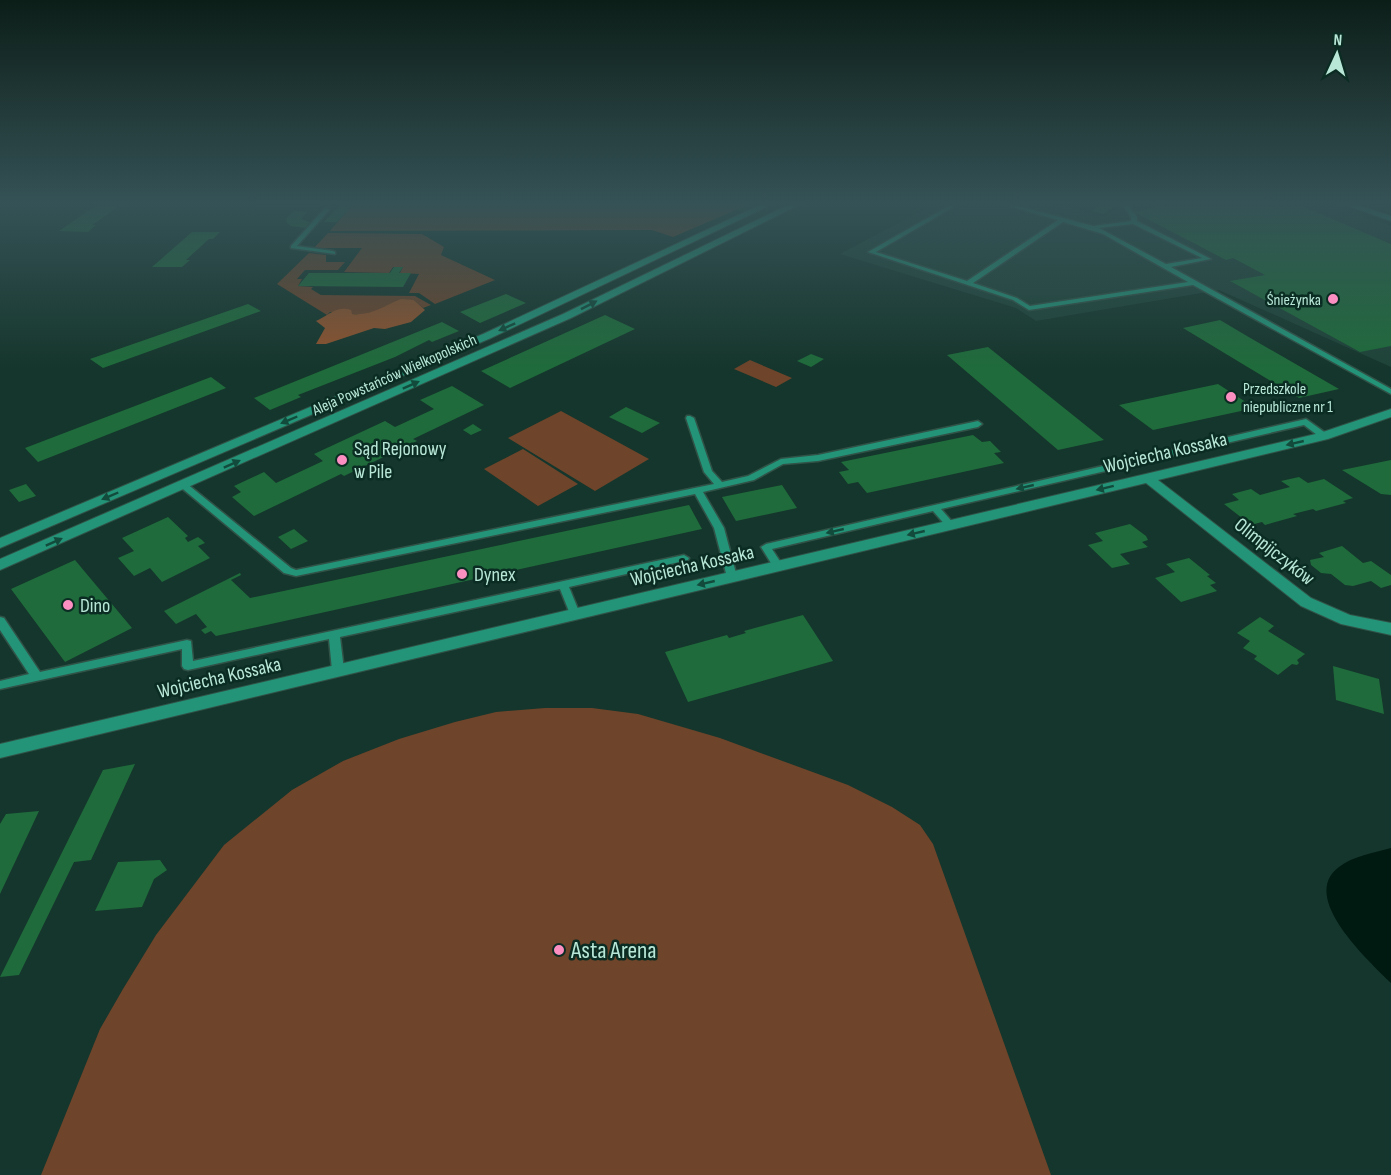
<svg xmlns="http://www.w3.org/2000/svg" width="1391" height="1175" viewBox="0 0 1391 1175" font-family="'Sofia Sans Condensed',sans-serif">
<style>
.built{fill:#1e4338}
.green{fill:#6e442a}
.forest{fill:#8f532d}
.water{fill:#001911}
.building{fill:#1f6b3b}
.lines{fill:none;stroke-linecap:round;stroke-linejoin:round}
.service-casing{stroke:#305247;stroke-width:3}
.minor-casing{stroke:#305247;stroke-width:2}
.tertiary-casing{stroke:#305247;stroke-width:2}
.secondary-casing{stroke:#305247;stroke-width:2}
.service{fill:#239478;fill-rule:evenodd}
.minor{fill:#239478;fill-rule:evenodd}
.tertiary{fill:#239478;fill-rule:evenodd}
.secondary{fill:#239478;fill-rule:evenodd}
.oneway{fill:#124b3c}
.poi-dot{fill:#fc8fc2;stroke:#0a2c22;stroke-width:2}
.labels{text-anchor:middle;stroke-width:5;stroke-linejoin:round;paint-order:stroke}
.far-poi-label{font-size:16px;fill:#b8e7d7;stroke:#0a2c22;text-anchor:end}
.far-street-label{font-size:16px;fill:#b8e7d7;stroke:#0a2c22}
.poi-label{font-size:20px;fill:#b8e7d7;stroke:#0a2c22;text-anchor:start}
.street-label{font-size:20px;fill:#b8e7d7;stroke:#0a2c22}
.near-poi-label{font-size:24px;fill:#b8e7d7;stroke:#0a2c22;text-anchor:start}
</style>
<rect width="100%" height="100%" fill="#15362c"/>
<path class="built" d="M934 204H1057L1105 217 1123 204H1329L1391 226V367L1219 290 1036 321 1016 308 840 254Z"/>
<path class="green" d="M353 204H750L673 237 652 230 330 231Z
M328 233 422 234 444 247 441 255 495 280 435 304 419 293H409L419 274 400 273 403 267H393L389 273 344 272 362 248H314Z
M309 253 326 255V262H345L338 270H305L297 279H302L298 286 313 287 311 289 321 295 415 296 431 305 423 308 414 300 390 304 380 311 364 315 330 312 327 315 277 284Z
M750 360 792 378 776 387 734 369Z
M561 411 649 459 595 491 508 438Z
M523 449 578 484 538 506 484 469Z
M545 708H592L638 714 720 738 848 785 892 807 920 825 933 844 1051 1175H41L100 1029 123 989 156 935 224 845 292 790 343 761 399 739 455 722 496 712Z"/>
<path class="forest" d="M401 299 414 300 425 310 411 322 385 329 374 328 326 344H316L325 328 316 321C328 316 337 305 351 310L352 314C372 316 383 306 401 299Z"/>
<path class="water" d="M1391 848V983C1369 961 1298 897 1339 867 1353 856 1374 853 1391 848Z"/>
<path class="building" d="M98 204H125L118 207 92 225H96L88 232 59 231Z
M340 204H353L337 222H324Z
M1101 204H1118L1103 214 1091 211Z
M1171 204H1297L1391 244V346L1360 352 1230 281 1265 275 1233 258 1226 260 1134 212Z
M294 211 307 212 301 219 312 223 306 228 291 226 287 223 286 219Z
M192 232H220L213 239H209L186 260H190L182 267H152Z
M394 267H403L399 273H411L403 287 298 286 309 273H390Z
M506 294 526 303 480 323 460 312Z
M248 304 261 311 103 368 90 359Z
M605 315 635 329 510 388 481 371Z
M1220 320 1247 336 1339 389 1299 398 1183 328Z
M442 322 459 331 432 342 429 340 395 357 298 395 301 397 270 410 254 398Z
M988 347 1104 440 1058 450 947 355Z
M811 354 824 359 811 367 797 361Z
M211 377 226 388 38 462 25 448Z
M1218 384 1255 408 1153 430 1119 405Z
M452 386 484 405 413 439 417 441 344 476 341 474 254 516 232 497 241 492 234 486 264 472 276 483 323 461 314 454 385 421 395 427 434 409 420 400Z
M626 407 660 423 642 433 609 417Z
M473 424 482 430 471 435 463 430Z
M973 435 982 442 990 441 1001 452 994 453 1004 463 867 493 858 482 848 484 839 472 849 470 841 462Z
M1391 460V495L1381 494 1342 470Z
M1299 477 1308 483 1324 479 1353 498 1343 501 1346 503 1316 511 1313 509 1293 514 1297 516 1265 525 1262 522 1251 525 1224 504 1239 500 1232 494 1251 489 1260 495 1290 487 1281 481Z
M26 484 36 496 19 502 9 490Z
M782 485 797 508 736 521 722 497Z
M689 505 702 529 216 636 211 631 205 634 201 630 207 627 196 614 176 624 164 611 240 573 241 575 231 580 250 598Z
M168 517 188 536 185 538 188 542 198 537 202 540 205 543 198 546 210 558 162 582 150 568 134 576 118 558 134 551 122 538Z
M1130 524 1146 536 1148 540 1142 542 1148 547 1120 554 1130 564 1112 568 1088 545 1103 541 1095 533Z
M294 529 308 541 291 549 278 537Z
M1342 546 1363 563 1371 561 1391 575V585L1381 588 1371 581 1353 586 1345 585 1331 574 1321 573 1311 565 1310 560 1324 557 1319 553Z
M1189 558 1210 575 1207 576 1216 583 1210 585 1217 591 1181 602 1155 578 1175 572 1166 564Z
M75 560 132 628 65 662 11 589Z
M803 615 833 661 688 702 665 652 727 635 729 638 746 633 744 631Z
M1260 617 1274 626 1268 631 1305 654 1297 660 1299 663 1297 665 1292 664 1278 675 1254 659 1257 656 1243 648 1250 641 1237 633Z
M1333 666 1379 679 1384 714 1336 700Z
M135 764 91 860 74 862 19 975 0 977 103 770Z
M39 811 0 894V824L6 814Z
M160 860 167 870 154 879 142 907 95 911 118 862Z"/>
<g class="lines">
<defs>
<path id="service" d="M952 204H959L876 252 967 281 1058 220 1001 204H1011L1093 226 1131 221V217L1123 206 1131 204 1129 206 1137 217V221L1211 259 1171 267 1391 389V394L1193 285 1029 310 1013 300 868 252ZM1063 222 1103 234 1188 282 1030 306 1017 298 973 283ZM1133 224 1202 258 1166 264 1099 228Z
M325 208 330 209 297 246 333 251 335 252V254L291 248V246Z
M687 416H690L694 418 712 471 722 482 748 476 781 459 818 455 978 421 982 424 978 427 818 461 783 464 754 480 703 492 724 528 737 577 732 580 727 577 714 528 695 494 296 576 284 573 178 485 180 483H186L291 568 296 570 714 484 704 472 686 418Z
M1306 419 1327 434V438H1321L1304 425 941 509 955 525 950 528 947 527 933 511 772 549 783 566 778 569 774 568 761 547 766 544Z
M684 555 689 558 688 560 569 587 580 614 575 618 570 614 560 589 340 637 344 670 342 673H334L332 670 329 639 188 670 184 669 182 666V649L0 689V681L29 674 0 630V617L4 618 40 672 187 640 191 641 193 661Z"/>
<path id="minor" d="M1391 409V417L1328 439 1158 480 1311 598 1350 615 1391 623V635L1341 624 1301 606 1146 483 0 758V744L1320 433Z"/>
<path id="tertiary" d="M1342 204H1355L1391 216V221Z"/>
<path id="secondary" d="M762 204H773L491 338 0 548V538L483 334Z
M790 204H801L571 318 0 570V559L563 314Z"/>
</defs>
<use href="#service" class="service-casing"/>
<use href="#minor" class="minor-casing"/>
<use href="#tertiary" class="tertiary-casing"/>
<use href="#secondary" class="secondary-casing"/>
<use href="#service" class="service"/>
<use href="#minor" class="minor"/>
<use href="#tertiary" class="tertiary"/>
<use href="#secondary" class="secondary"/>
</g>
<defs><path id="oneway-solid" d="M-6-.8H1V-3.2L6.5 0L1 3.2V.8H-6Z" transform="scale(1.5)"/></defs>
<g class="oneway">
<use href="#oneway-solid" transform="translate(589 305) rotate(-27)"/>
<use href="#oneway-solid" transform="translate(507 327) rotate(156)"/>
<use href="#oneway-solid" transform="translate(411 385) rotate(-24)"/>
<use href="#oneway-solid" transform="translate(289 420) rotate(157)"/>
<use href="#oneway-solid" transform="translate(1295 443) rotate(167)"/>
<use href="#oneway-solid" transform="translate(232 464) rotate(-24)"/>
<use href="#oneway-solid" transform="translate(1025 487) rotate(167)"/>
<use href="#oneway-solid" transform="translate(1105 488) rotate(166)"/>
<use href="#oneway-solid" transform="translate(110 496) rotate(157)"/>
<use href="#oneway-solid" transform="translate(835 531) rotate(167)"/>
<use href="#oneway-solid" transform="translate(916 533) rotate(167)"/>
<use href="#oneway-solid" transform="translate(54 542) rotate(-24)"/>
<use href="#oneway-solid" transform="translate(706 583) rotate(167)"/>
</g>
<linearGradient id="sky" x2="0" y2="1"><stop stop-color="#0c1e18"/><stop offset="0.55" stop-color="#355256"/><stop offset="1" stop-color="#355256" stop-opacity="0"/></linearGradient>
<rect width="1391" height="369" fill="url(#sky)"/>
<g class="poi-dot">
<circle cx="1333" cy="299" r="6"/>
<circle cx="1231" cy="397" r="6"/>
<circle cx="342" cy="460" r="6"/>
<circle cx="462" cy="574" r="6"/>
<circle cx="68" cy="605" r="6"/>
<circle cx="559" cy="950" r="6"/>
</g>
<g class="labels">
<g class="far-poi-label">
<text x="1321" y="305">Śnieżynka</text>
<text x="1243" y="394" text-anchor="start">Przedszkole<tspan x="1243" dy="18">niepubliczne nr 1</tspan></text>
</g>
<g class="far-street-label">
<text transform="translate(394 374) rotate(-24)" y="6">Aleja Powstańców Wielkopolskich</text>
</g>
<g class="poi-label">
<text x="354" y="455">Sąd Rejonowy<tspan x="354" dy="23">w Pile</tspan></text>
<text x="474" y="581">Dynex</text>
<text x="80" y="612">Dino</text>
</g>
<g class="street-label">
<text transform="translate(1165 452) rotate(-13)" y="7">Wojciecha Kossaka</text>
<text transform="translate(1275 551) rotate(38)" y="7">Olimpijczyków</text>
<text transform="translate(692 565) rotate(-13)" y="7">Wojciecha Kossaka</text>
<text transform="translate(219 677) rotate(-13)" y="7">Wojciecha Kossaka</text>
</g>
<g class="near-poi-label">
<text x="571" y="958">Asta Arena</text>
</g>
</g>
<g transform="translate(1337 54) rotate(4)" stroke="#0a2c22" stroke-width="4.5" paint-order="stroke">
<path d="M0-4.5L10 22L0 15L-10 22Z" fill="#b8e7d7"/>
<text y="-9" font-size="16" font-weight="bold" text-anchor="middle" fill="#b8e7d7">N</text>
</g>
</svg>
